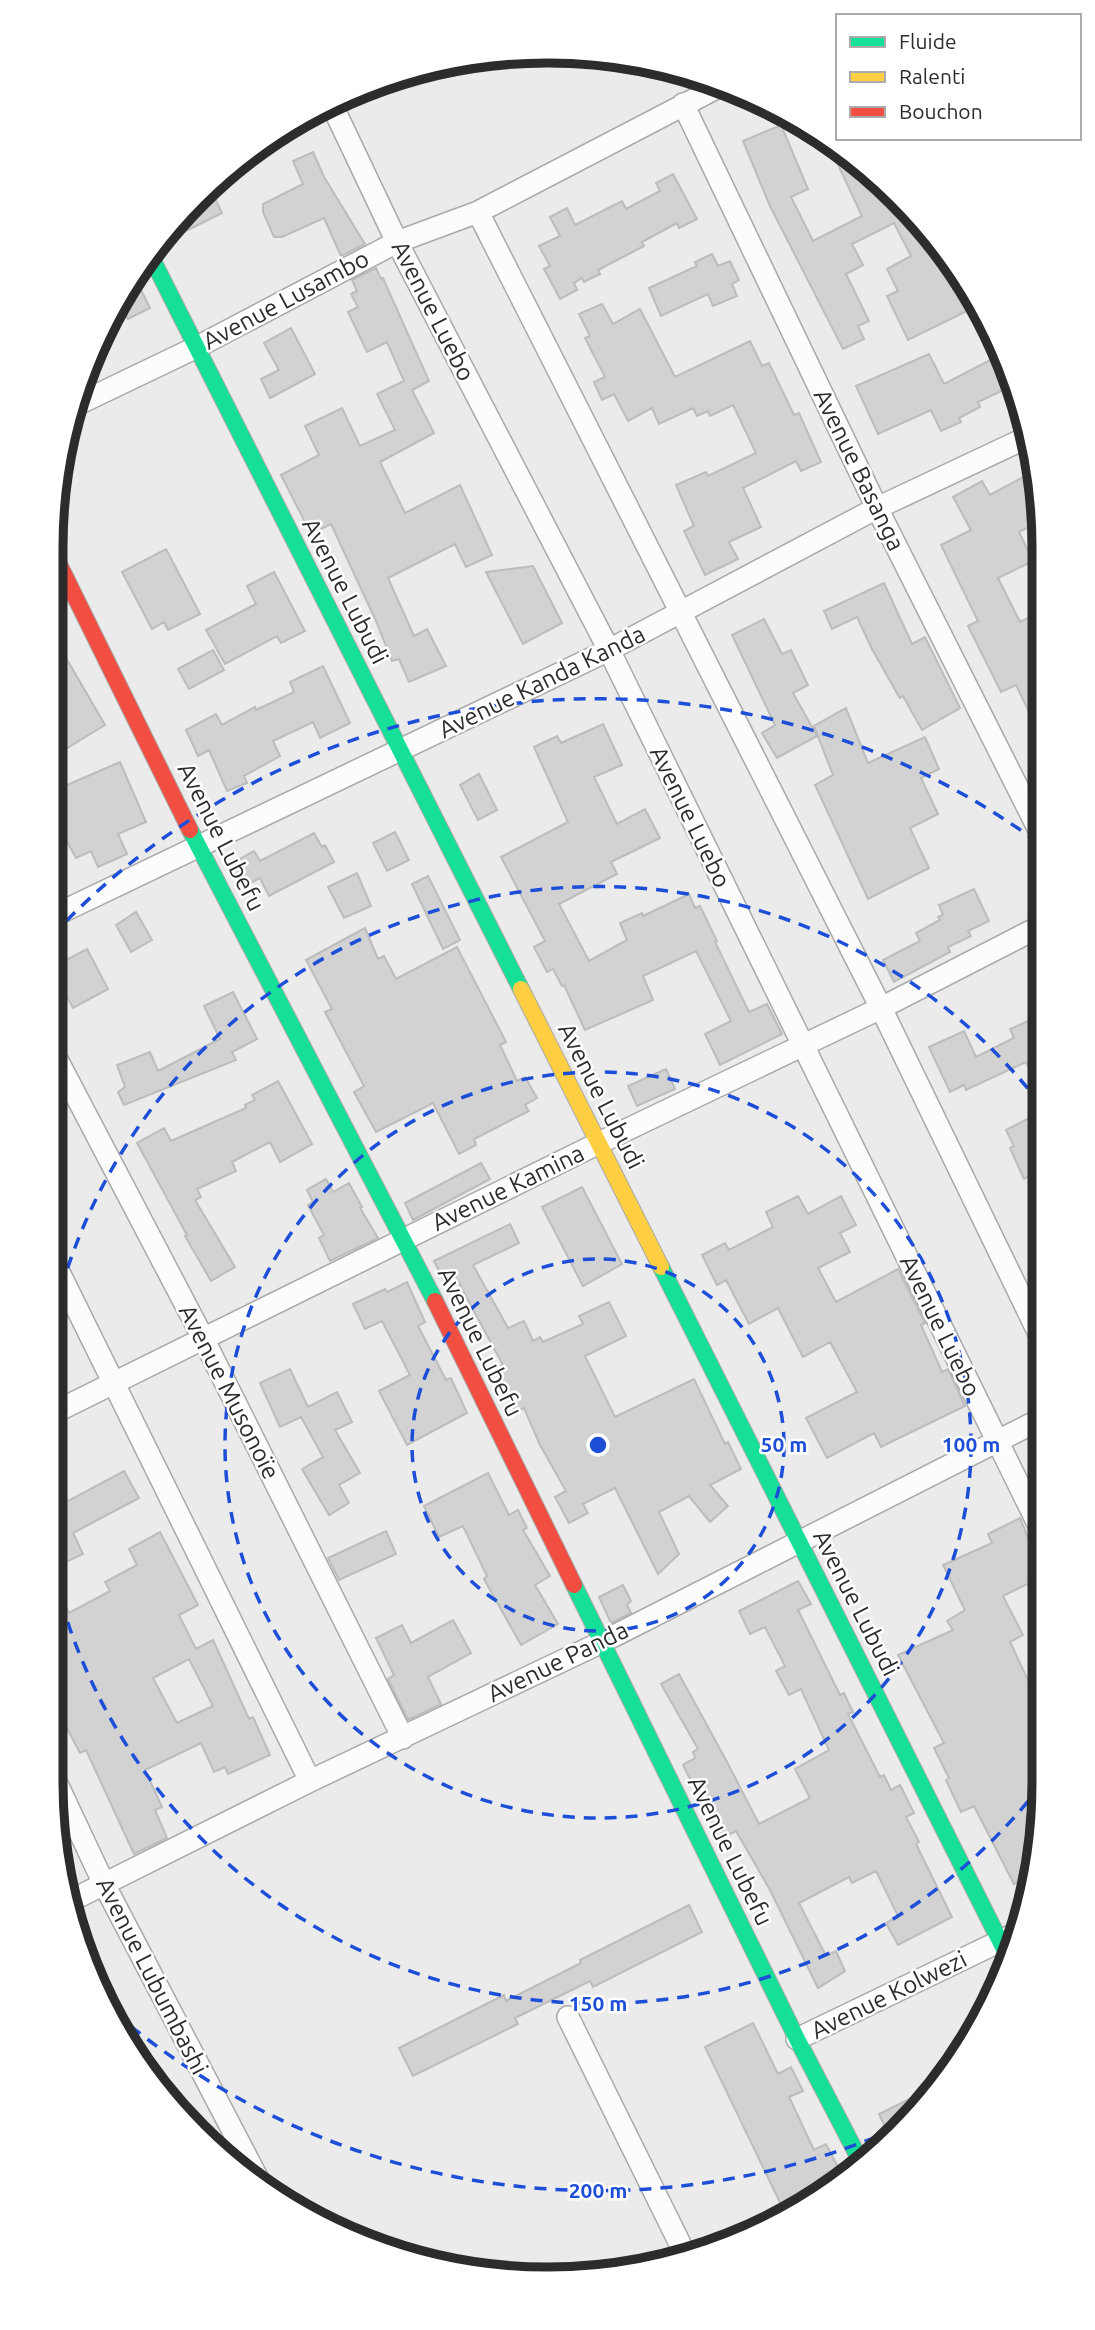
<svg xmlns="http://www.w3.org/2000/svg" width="1095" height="2330" viewBox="0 0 1095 2330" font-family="Ubuntu,sans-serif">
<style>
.building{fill:#d2d2d2;stroke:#bcbcbc;stroke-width:2;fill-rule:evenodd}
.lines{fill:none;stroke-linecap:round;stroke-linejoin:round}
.street-casing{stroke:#a9a9a9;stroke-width:24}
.fast-casing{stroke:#a9a9a9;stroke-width:18}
.slow-casing{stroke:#a9a9a9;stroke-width:18}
.jam-casing{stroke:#a9a9a9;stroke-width:18}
.street{stroke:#fcfcfc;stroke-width:21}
.fast{stroke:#16e098;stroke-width:16}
.slow{stroke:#ffcf43;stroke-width:16}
.jam{stroke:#f24e42;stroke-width:16}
.ring{fill:none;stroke:#1d4ed8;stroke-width:3.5;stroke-dasharray:12 9}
.labels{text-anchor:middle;stroke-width:5;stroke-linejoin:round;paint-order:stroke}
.street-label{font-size:24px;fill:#2c2c2d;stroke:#fff}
.rim{fill:none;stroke:#2c2c2d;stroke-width:9}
.centre{fill:#1d4ed8;stroke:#fff;stroke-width:3.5}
.ring-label{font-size:21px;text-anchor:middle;font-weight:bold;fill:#1d4ed8;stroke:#fff;stroke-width:5;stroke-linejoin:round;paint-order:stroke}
</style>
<rect width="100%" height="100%" fill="#ebebeb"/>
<path class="building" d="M781 125 808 189 791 197 813 241 862 216 826 139 850 153 859 162 872 191 878 188 875 183 878 181 941 245 977 306 908 340 887 296 898 291 887 269 911 256 894 223 852 244 863 265 846 274 869 321 858 326 864 339 843 349 770 206 743 141Z
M313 152 324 177 365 244 341 256 324 218 282 237H274L263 212V204L303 184 293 161Z
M673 174 697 219 679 228 677 223 642 242 644 246 598 270 600 274 584 282 582 278 574 283 577 290 560 299 544 269 550 266 539 246 560 236 550 217 567 208 575 225 622 201 626 209 660 191 656 183Z
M209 186 222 213 162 243 160 241 196 197Z
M712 254 718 266 730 261 739 280 732 284 737 296 713 306 708 294 661 316 649 288 697 266 695 262Z
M376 268 381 279 383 278 429 381 412 390 434 433 380 462 405 513 460 485 492 555 466 567 455 544 388 578 414 636 427 629 446 666 409 682 399 659 392 661 376 621 331 524 311 534 281 475 319 455 305 426 342 408 360 446 395 430 377 394 404 381 387 342 367 352 348 312 358 307 351 294 357 291 352 280Z
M133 274 150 308 128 319 119 301Z
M602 304 613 324 640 309 675 377 750 341 762 366 769 363 794 415 799 413 821 462 801 471 796 461 743 488 761 527 729 542 738 559 705 575 684 531 694 526 676 485 706 472 708 476 756 453 733 405 710 416 708 411 697 416 693 408 659 424 652 408 628 421 614 394 602 400 594 382 605 377 585 338 590 336 579 314Z
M291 328 315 374 270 398 261 379 279 370 264 343Z
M1004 353 1014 385 978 402 980 407 959 418 961 422 941 431 931 410 878 434 856 386 929 354 944 384Z
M1027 475 1040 499V521L1019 532 1033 561 998 578 1020 622 1040 612 1041 737 1016 685 1001 692 968 626 978 621 941 545 971 530 953 497 982 481 990 495Z
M166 549 200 614 168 630 164 622 152 629 122 572Z
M533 566 562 623 523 644 486 572Z
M274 572 305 631 281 643 277 636 225 664 206 630 256 604 247 586Z
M884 583 912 644 925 637 960 708 922 730 903 696 900 698 898 695 872 649 857 617 832 629 824 611Z
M764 619 782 654 791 650 808 685 793 693 817 736 777 758 762 733 775 725 732 635Z
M51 632 105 725 51 758Z
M213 650 224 670 189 689 178 669Z
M323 666 350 723 320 738 313 722 273 741 280 756 244 776 247 783 227 791 209 750 198 756 186 730 216 714 222 725 255 707 256 710 294 692 290 682Z
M846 708 868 763 925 737 939 769 921 778 938 814 910 828 929 868 868 899 815 785 833 775 814 726Z
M603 724 622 765 594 777 617 824 645 809 660 838 611 862 617 874 559 904 589 961 627 940 620 923 642 913 643 916 689 894 695 908 700 906 717 941 715 942 749 1012 767 1004 782 1034 720 1065 705 1034 731 1021 696 951 643 976 653 1000 585 1030 564 985 562 986 553 969 547 972 534 947 545 941 501 857 568 822 534 747 557 736 561 743Z
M120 762 146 822 118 834 127 854 98 867 91 851 76 858 61 831 51 837V792Z
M479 774 497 810 478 820 460 785Z
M395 832 409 860 387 871 373 843Z
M314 833 322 847 325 845 334 862 269 896 260 878 241 888 232 871 239 868 236 861 254 851 260 861Z
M357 873 371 906 344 918 328 887Z
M428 876 460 940 443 949 412 884Z
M974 889 989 921 968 931 971 936 948 947 950 952 894 982 883 960 920 941 916 933 940 920 938 917 943 915 939 905Z
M136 912 152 940 131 952 116 925Z
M365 928 378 959 384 956 396 979 457 947 506 1042 500 1045 517 1081 525 1077 537 1098 525 1105 529 1111 474 1139 476 1145 459 1154 433 1103 376 1132 354 1092 364 1086 325 1012 332 1009 306 960Z
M87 949 108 989 73 1008 51 968Z
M233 992 257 1039 232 1052 236 1060 124 1105 118 1092 125 1087 117 1065 150 1052 158 1071 220 1039 204 1006Z
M1042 1015V1097L1026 1062 966 1090 964 1085 950 1092 929 1047 964 1031 976 1057 1014 1038 1010 1029Z
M666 1069 675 1089 637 1106 628 1086Z
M278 1081 312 1144 280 1162 270 1142 232 1162 236 1171 197 1189 201 1197 195 1200 235 1267 211 1281 185 1236 187 1235 137 1143 164 1128 171 1141 246 1108 245 1105 255 1100 252 1095Z
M1033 1116 1042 1132V1170L1024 1179 1010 1148 1014 1146 1006 1130Z
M481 1163 490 1179 413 1220 405 1203Z
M326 1179 333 1192 349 1183 362 1207 360 1208 378 1238 330 1261 319 1238 324 1235 308 1205 313 1202 307 1190Z
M582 1187 622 1264 583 1286 542 1207Z
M798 1196 808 1214 841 1196 856 1225 840 1233 850 1252 818 1268 836 1302 898 1269 925 1323 921 1325 942 1372 948 1369 965 1406 881 1447 874 1433 827 1458 806 1418 857 1392 830 1342 803 1357 778 1308 749 1324 726 1280 717 1285 702 1255 725 1243 729 1250 773 1227 766 1212Z
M510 1224 519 1243 473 1265 508 1328 524 1321 533 1341 540 1337 543 1342 583 1324 579 1316 609 1302 626 1336 585 1356 615 1417 694 1379 725 1444 728 1442 741 1469 710 1485 728 1506 710 1522 689 1496 659 1512 679 1554 658 1574 615 1488 583 1504 588 1513 569 1523 555 1497 566 1491 540 1445 524 1408 516 1412 495 1369 503 1365 454 1274 443 1279 434 1261Z
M407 1282 425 1322 418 1326 446 1380 451 1378 467 1413 407 1445 379 1391 410 1375 382 1321 365 1329 353 1304 385 1289 387 1292Z
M290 1369 308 1407 337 1392 352 1422 335 1430 360 1473 339 1485 349 1503 329 1515 302 1469 323 1457 301 1417 280 1427 260 1383Z
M124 1471 139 1498 73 1533 83 1554 51 1569V1510Z
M488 1473 509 1515 518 1510 527 1528 523 1530 550 1576 535 1585 558 1624 521 1645 484 1579 487 1576 463 1526 439 1537 424 1506Z
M1020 1518 1044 1576 1003 1596 1023 1635 1010 1642 1035 1695 1044 1690V1783L1035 1872 1014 1884 974 1806 961 1812 946 1780 949 1778 934 1748 944 1743 898 1655 953 1630 947 1621 965 1610 943 1565 992 1543 988 1534Z
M386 1531 396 1554 339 1580 328 1558Z
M160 1532 198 1605 179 1615 196 1649 213 1640 249 1719 253 1717 270 1755 228 1774 225 1767 214 1772 201 1743 145 1770 162 1807 155 1810 167 1838 134 1854 86 1750 80 1753 51 1698V1579L69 1613 110 1591 105 1582 137 1565 129 1549ZM189 1659 213 1706 177 1723 153 1678Z
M798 1581 811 1604 798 1610 840 1695 844 1693 853 1712 848 1714 880 1777 884 1775 891 1790 900 1785 914 1813 906 1817 919 1842 916 1844 952 1917 898 1945 886 1923 898 1916 876 1871 852 1883 849 1877 799 1903 826 1956 836 1951 845 1971 818 1988 770 1890 736 1831 720 1839 683 1765 695 1758 693 1752 698 1749 661 1684 679 1674 726 1760 759 1824 810 1798 795 1769 829 1750 801 1689 789 1695 776 1671 785 1666 765 1627 750 1634 739 1611Z
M623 1585 631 1601 627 1605 631 1613 611 1623 599 1597Z
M453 1620 471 1653 428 1677 441 1704 408 1720 388 1679 394 1675 376 1638 402 1625 411 1643Z
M689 1905 702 1932 593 1987 590 1981 515 2018 518 2024 413 2076 399 2048 504 1995 506 2001 581 1963 580 1960Z
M753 2023 778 2074 791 2067 803 2091 789 2097 814 2150 826 2144 839 2169 826 2176 830 2184 796 2213 787 2217 705 2047Z
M936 2086 921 2110 889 2136 879 2114Z"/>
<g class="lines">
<defs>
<path id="street" d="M331 103 397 242 609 650 1043 1534
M683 104 877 508 1041 834
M478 212 881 1008 1043 1342
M74 406 197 347 397 242 478 212 724 84
M51 917 609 650 877 508 1028 437
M51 1048 203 1338 403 1738
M51 1256 310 1781
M51 1414 599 1143 881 1008 1041 926
M51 1771 104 1884 258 2179
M70 1901 310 1781 602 1642 1043 1418
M568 2017 687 2258
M797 2039 1019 1932"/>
<path id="fast" d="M149 253 521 989
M190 830 435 1301
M661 1267 1010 1961
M574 1585 797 2039 860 2160"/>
<path id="slow" d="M521 989 661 1267"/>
<path id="jam" d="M51 548 190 830
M435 1301 574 1585"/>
</defs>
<use href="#street" class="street-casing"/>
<use href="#fast" class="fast-casing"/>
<use href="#slow" class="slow-casing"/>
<use href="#jam" class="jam-casing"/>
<use href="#street" class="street"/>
<use href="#fast" class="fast"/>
<use href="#slow" class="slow"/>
<use href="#jam" class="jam"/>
</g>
<g class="ring">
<circle cx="598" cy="1445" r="186"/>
<circle cx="598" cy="1445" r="373"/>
<path d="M1041 1785A559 559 0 0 1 51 1561M51 1329A559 559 0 0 1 1041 1105"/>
<path d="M895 2129A746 746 0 0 1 109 2008M52 936A746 746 0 0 1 1036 841"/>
</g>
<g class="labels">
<g class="street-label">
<text transform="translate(286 300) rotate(-28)" y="8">Avenue Lusambo</text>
<text transform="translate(433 311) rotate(63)" y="8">Avenue Luebo</text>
<text transform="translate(859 470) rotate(64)" y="8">Avenue Basanga</text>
<text transform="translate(345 591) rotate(63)" y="8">Avenue Lubudi</text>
<text transform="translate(542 682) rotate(-26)" y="8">Avenue Kanda Kanda</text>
<text transform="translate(690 817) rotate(64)" y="8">Avenue Luebo</text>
<text transform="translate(221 837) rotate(63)" y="8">Avenue Lubefu</text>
<text transform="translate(601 1096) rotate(63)" y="8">Avenue Lubudi</text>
<text transform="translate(508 1188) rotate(-26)" y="8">Avenue Kamina</text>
<text transform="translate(940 1326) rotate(64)" y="8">Avenue Luebo</text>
<text transform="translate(480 1342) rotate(64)" y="8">Avenue Lubefu</text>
<text transform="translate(229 1392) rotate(63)" y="8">Avenue Musonoïe</text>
<text transform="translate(856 1603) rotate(63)" y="8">Avenue Lubudi</text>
<text transform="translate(558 1662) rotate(-26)" y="8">Avenue Panda</text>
<text transform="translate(730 1851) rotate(64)" y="8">Avenue Lubefu</text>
<text transform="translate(152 1976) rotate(63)" y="8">Avenue Lubumbashi</text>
<text transform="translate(889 1995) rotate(-26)" y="8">Avenue Kolwezi</text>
</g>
</g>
<path d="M0 0H1095V2330H0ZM547 63H548A484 484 0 0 1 1032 547V1783A484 484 0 0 1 548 2267H547A484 484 0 0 1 63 1783V547A484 484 0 0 1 547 63Z" fill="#fff" fill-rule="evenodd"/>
<path class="rim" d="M547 63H548A484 484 0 0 1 1032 547V1783A484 484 0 0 1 548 2267H547A484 484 0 0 1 63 1783V547A484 484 0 0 1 547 63Z"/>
<circle cx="598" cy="1445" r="10" class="centre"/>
<g class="ring-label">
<text x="784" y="1452">50 m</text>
<text x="971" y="1452">100 m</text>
<text x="598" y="2011">150 m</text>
<text x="598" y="2198">200 m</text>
</g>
<rect x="836" y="14" width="245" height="126" fill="#ffffff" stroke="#ababab" stroke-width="2"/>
<rect x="850" y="37" width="35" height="10" fill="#16e098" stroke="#ababab" stroke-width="2"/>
<text x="899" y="49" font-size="21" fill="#2c2c2d">Fluide</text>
<rect x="850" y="72" width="35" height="10" fill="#ffcf43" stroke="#ababab" stroke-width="2"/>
<text x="899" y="84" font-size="21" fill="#2c2c2d">Ralenti</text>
<rect x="850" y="107" width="35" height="10" fill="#f24e42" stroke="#ababab" stroke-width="2"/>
<text x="899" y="119" font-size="21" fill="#2c2c2d">Bouchon</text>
</svg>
